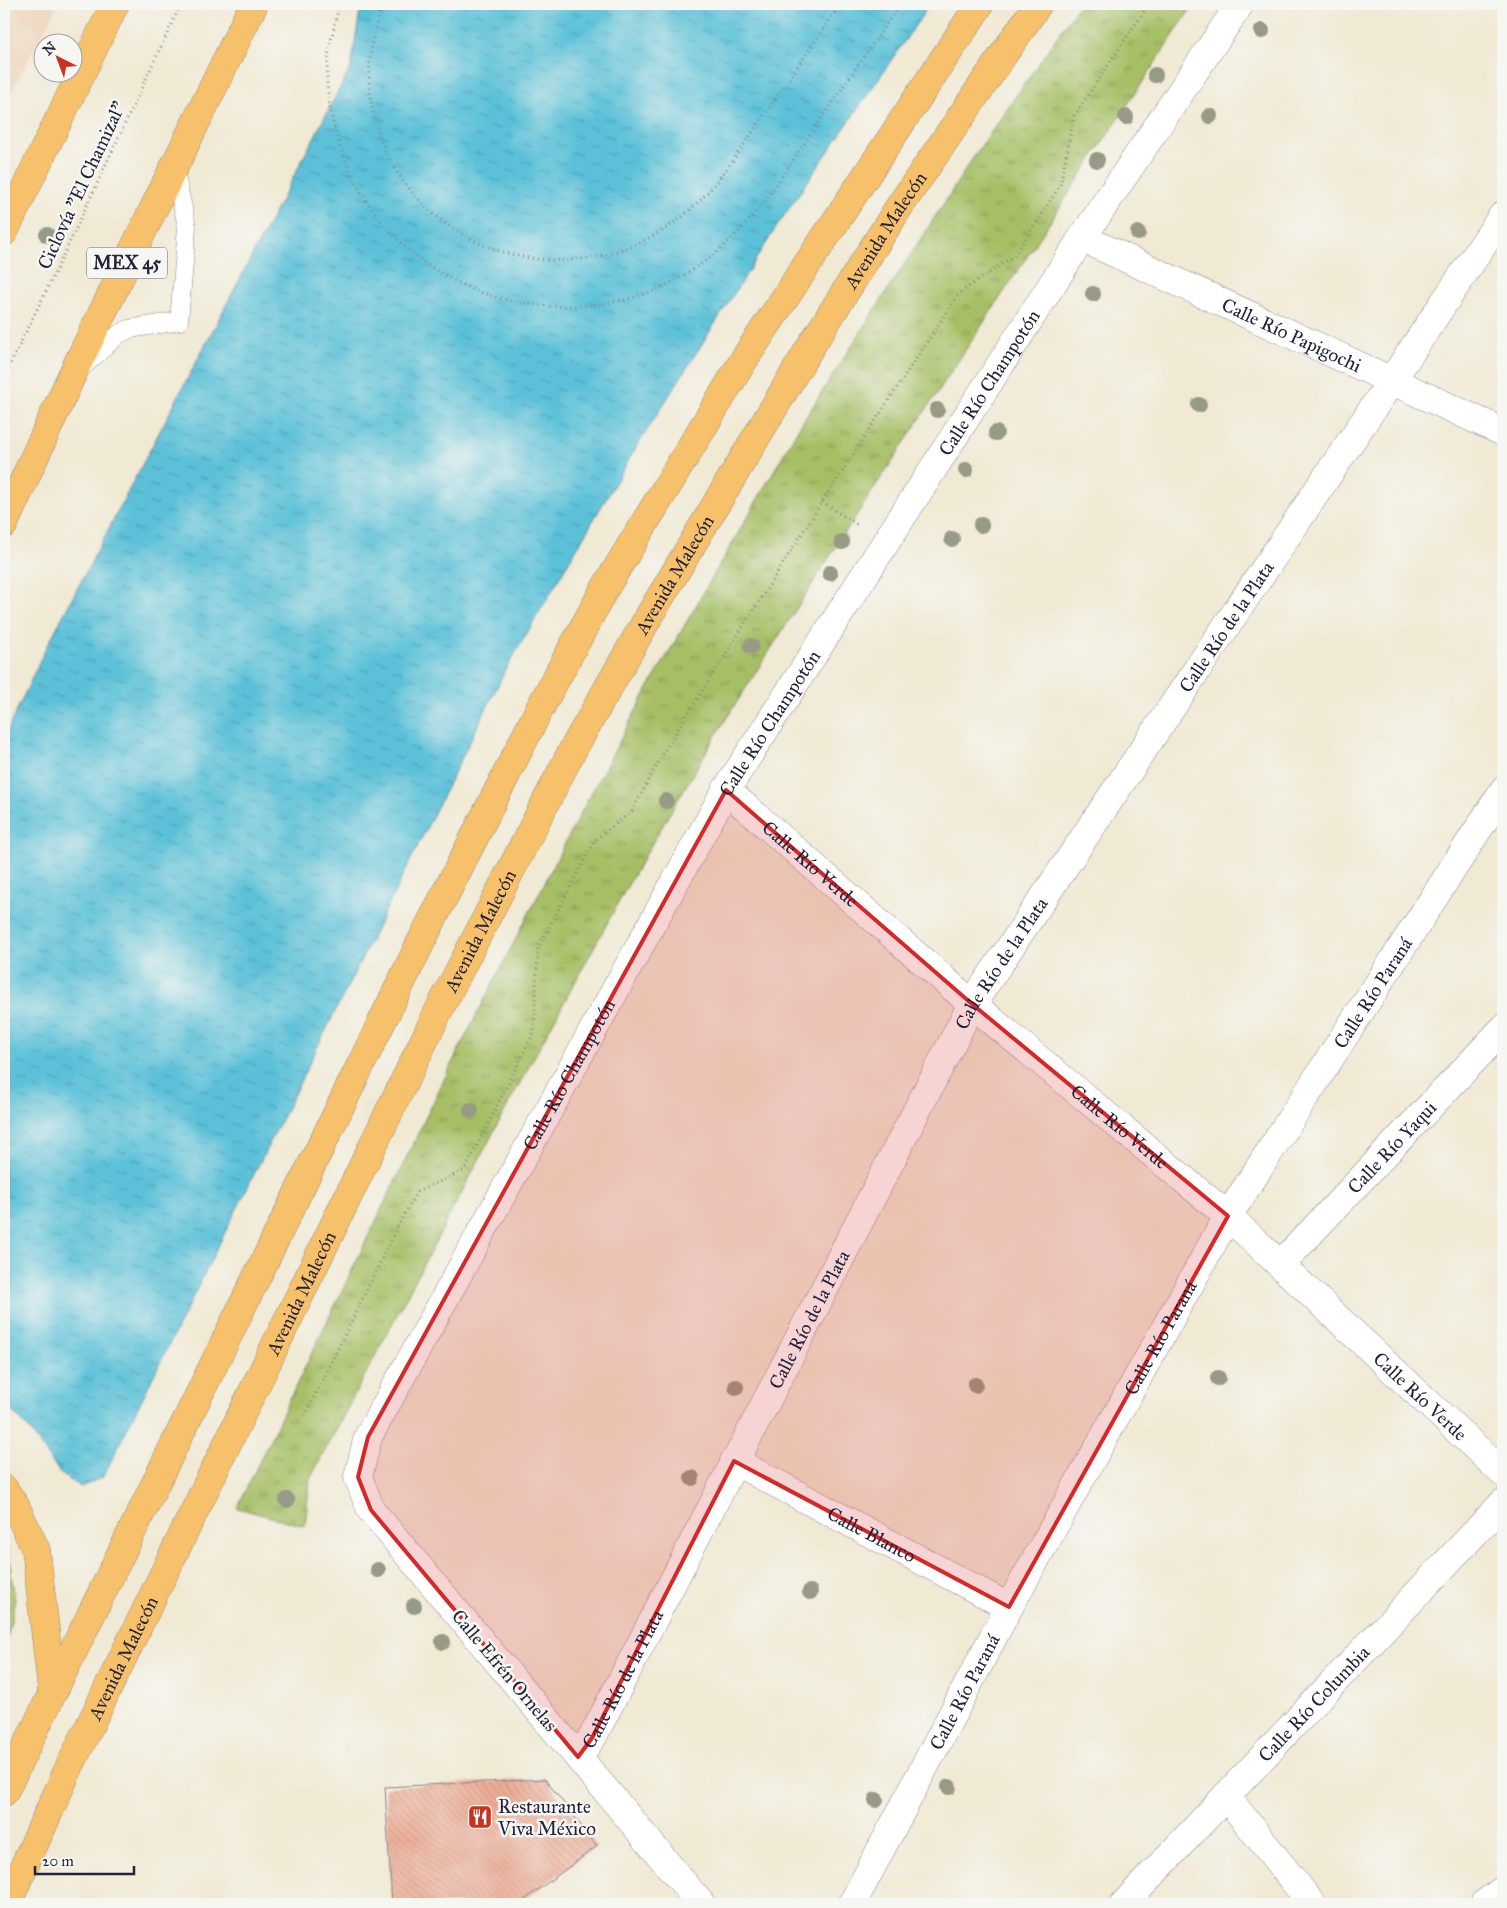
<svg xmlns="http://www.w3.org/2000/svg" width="1507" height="1908" viewBox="0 0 1507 1908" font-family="'IM FELL Great Primer',serif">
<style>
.built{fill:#eed6bb}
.park{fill:url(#park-tufts);stroke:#647050}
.water{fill:url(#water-ripples);stroke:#3e728a}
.building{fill:url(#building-back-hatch)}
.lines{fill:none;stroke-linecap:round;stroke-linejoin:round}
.lane-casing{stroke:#898687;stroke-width:19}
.street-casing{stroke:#898687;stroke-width:29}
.primary-casing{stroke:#898687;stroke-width:29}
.path{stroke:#898687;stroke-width:3;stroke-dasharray:1 4;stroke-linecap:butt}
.lane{stroke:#fff;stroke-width:18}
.street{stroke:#fff;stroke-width:28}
.primary{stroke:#f6c16b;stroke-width:28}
.tree{fill:#989a88}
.marked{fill:#d62828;fill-opacity:0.2;stroke:#d62828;stroke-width:4;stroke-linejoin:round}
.labels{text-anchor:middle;stroke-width:5;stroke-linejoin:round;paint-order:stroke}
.shield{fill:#f6f6f2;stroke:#626272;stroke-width:1}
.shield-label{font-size:18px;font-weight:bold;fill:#22223b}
.street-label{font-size:19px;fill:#22223b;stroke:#f6f6f2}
.poi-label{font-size:19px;fill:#22223b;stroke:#f6f6f2;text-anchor:start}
</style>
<defs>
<pattern id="park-tufts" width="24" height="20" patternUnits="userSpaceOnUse" patternTransform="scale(1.25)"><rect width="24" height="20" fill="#a6bf65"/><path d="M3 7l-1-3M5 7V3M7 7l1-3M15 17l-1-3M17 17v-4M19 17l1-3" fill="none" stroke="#879b54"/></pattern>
<pattern id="water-ripples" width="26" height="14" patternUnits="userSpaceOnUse" patternTransform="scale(1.25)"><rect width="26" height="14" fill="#5bc1d8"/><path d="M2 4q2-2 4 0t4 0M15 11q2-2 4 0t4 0" fill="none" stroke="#4b9cb0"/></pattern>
<pattern id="building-back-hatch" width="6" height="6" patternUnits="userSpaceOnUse" patternTransform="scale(1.25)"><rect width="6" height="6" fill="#edad97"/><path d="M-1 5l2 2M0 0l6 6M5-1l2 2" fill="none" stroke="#cb9583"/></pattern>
</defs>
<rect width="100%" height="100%" fill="#f6f6f2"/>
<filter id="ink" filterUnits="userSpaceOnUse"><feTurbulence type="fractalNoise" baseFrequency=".02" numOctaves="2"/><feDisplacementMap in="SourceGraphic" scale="10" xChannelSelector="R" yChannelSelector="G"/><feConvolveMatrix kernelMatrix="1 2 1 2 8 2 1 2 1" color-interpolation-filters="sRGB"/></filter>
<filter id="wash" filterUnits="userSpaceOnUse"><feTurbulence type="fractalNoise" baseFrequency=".0096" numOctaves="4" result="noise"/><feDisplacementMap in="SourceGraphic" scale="20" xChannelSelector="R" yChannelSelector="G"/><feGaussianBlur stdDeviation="1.12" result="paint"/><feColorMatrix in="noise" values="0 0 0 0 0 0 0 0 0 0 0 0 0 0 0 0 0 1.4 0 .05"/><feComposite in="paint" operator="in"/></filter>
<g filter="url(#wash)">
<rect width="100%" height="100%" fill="#f0e9d3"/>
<path class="built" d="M4 4H58L11 93 4 85Z"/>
<path class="park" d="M1080 4H1194L848 528 719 730 634 874 509 1103 310 1479 305 1526 237 1508 456 1055 578 818 646 692 800 426 975 155Z
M4 1540 8 1548 15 1600 4 1657Z"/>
<path class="water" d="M361 4H930L779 223 637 446 507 667 103 1477 81 1487 61 1474 26 1425 4 1404V738L44 652 351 67Z"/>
<g id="blocks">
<path class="building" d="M545 1779 597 1846 519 1904H392L385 1787Z"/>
</g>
</g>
<g filter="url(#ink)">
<use href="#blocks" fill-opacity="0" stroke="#898687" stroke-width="1"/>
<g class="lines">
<defs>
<path id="lane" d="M78 371 118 335 129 329 179 321 187 227 174 167"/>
<g id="street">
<path id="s1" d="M1082 238 1503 432"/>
<path id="s2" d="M726 790 972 1004 1228 1216 1503 1473"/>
<path id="s3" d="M1281 1264 1503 1029"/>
<path id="s4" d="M734 1461 1009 1607"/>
<path id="s5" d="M578 1757 592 1738 972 1004 1503 215"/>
<path d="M1226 1796 1312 1904"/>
<path id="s6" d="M701 1904 371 1510 358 1477 368 1437 726 790 1082 238 1240 4"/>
<path id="s7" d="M852 1904 1009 1607 1228 1216 1503 791"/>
<path id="s8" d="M1124 1904 1503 1503"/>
<path d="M1484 1904 1503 1890"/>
</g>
<g id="primary">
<path d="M4 232 115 4"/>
<path d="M4 524 71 377 254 4"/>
<path d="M4 1489 16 1507 36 1550 52 1691"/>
<path d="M4 1792 422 940 541 706 605 588 745 358 980 4"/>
<path id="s9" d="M7 1904 66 1774 439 1010 572 751 652 611 809 349 899 207 1038 4"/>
</g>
</defs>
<use href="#lane" class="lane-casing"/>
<use href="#street" class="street-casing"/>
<use href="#primary" class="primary-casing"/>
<path class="path" d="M340 4C332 32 324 64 328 93 344 222 447 313 577 306 600 305 622 302 644 294 694 277 733 242 765 201L900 4
M383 4C316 179 507 326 663 230 708 203 735 157 764 115 790 78 815 41 841 4
M4 377 65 252 181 4
M822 502 859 526
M305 1416 399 1224 417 1192 465 1170 534 1032 538 948 595 840 632 811 666 748 822 502 959 293 1014 256 1060 186 1074 116 1149 4"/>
<use href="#lane" class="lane"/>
<use href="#street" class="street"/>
<use href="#primary" class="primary"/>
</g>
<g class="tree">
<circle cx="1262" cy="31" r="8"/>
<circle cx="1155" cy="75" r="8"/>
<circle cx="1210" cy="116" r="8"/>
<circle cx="1126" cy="117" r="8"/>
<circle cx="1097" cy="160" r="8"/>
<circle cx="1138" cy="233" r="8"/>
<circle cx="47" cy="235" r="8"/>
<circle cx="1093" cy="294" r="8"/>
<circle cx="1199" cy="405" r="8"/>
<circle cx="937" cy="410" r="8"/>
<circle cx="996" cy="433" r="8"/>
<circle cx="966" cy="470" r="8"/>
<circle cx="981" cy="525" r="8"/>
<circle cx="952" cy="539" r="8"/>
<circle cx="842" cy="542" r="8"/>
<circle cx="830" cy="573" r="8"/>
<circle cx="751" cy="646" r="8"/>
<circle cx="666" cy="801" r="8"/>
<circle cx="471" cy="1110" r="8"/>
<circle cx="1218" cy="1378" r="8"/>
<circle cx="975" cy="1385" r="8"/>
<circle cx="736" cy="1387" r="8"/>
<circle cx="692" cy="1478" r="8"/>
<circle cx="287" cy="1500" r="8"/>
<circle cx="378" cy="1570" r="8"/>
<circle cx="810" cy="1592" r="8"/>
<circle cx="414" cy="1606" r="8"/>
<circle cx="443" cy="1642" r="8"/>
<circle cx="949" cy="1787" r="8"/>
<circle cx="876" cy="1800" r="8"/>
</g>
</g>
<path class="marked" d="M726 790 972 1004 1228 1216 1009 1607 734 1461 592 1738 578 1757 371 1510 358 1477 368 1437Z"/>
<defs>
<symbol id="restaurant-square" viewBox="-11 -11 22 22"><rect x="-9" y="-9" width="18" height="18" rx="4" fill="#c8321e" stroke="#f6f6f2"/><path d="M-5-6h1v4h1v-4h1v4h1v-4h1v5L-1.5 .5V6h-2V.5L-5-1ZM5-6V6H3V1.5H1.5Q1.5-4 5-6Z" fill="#fff"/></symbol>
</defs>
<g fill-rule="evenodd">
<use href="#restaurant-square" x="466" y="1803" width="28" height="28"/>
</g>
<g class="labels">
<rect class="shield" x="87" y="247.5" width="80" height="31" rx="4"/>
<g class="shield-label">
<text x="127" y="269">MEX 45</text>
</g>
<g class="street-label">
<text transform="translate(81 185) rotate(-65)" y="7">Ciclovía "El Chamizal"</text>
<text dy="7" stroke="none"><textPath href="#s9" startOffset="1892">Avenida Malecón</textPath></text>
<text dy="7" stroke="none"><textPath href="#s1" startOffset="231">Calle Río Papigochi</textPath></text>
<text dy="7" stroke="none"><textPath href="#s6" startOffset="1815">Calle Río Champotón</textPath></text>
<text dy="7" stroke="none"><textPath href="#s9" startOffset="1488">Avenida Malecón</textPath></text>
<text dy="7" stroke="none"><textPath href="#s5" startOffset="1305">Calle Río de la Plata</textPath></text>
<text dy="7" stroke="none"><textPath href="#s6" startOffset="1410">Calle Río Champotón</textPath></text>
<text dy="7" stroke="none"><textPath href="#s2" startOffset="112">Calle Río Verde</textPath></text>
<text dy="7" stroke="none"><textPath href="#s9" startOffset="1082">Avenida Malecón</textPath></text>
<text dy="7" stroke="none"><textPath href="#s5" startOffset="900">Calle Río de la Plata</textPath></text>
<text dy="7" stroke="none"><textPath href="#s7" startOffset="1050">Calle Río Paraná</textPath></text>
<text dy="7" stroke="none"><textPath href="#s6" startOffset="1005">Calle Río Champotón</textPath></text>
<text dy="7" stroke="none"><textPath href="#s2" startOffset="518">Calle Río Verde</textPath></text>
<text dy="7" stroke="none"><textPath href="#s3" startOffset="161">Calle Río Yaqui</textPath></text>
<text dy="7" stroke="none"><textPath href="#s9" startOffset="678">Avenida Malecón</textPath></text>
<text dy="7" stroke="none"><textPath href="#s5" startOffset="495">Calle Río de la Plata</textPath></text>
<text dy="7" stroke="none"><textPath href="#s7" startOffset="645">Calle Río Paraná</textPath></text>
<text dy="7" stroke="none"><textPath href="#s2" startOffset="922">Calle Río Verde</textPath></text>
<text dy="7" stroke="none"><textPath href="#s4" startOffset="156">Calle Blanco</textPath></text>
<text dy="7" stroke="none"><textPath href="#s9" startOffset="272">Avenida Malecón</textPath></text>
<text transform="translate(505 1670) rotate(50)" y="7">Calle Efrén Ornelas</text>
<text dy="7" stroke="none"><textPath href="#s5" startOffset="90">Calle Río de la Plata</textPath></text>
<text dy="7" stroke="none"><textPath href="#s7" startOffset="240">Calle Río Paraná</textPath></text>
<text dy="7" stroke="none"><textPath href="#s8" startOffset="276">Calle Río Columbia</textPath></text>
</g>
<g class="poi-label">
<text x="498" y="1813">Restaurante<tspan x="498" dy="22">Viva México</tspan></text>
</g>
</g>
<rect width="1507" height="1908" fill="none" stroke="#f6f6f2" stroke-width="20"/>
<g transform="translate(58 58) rotate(318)"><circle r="24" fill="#f6f6f2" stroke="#a1a1a9"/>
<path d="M0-4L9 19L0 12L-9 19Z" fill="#c8321e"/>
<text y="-8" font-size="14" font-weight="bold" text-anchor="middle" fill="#22223b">N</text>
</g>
<path d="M35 1866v8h99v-8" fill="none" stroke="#22223b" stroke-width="2.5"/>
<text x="42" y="1866" font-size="15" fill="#22223b" stroke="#f6f6f2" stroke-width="4" paint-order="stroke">20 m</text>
</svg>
